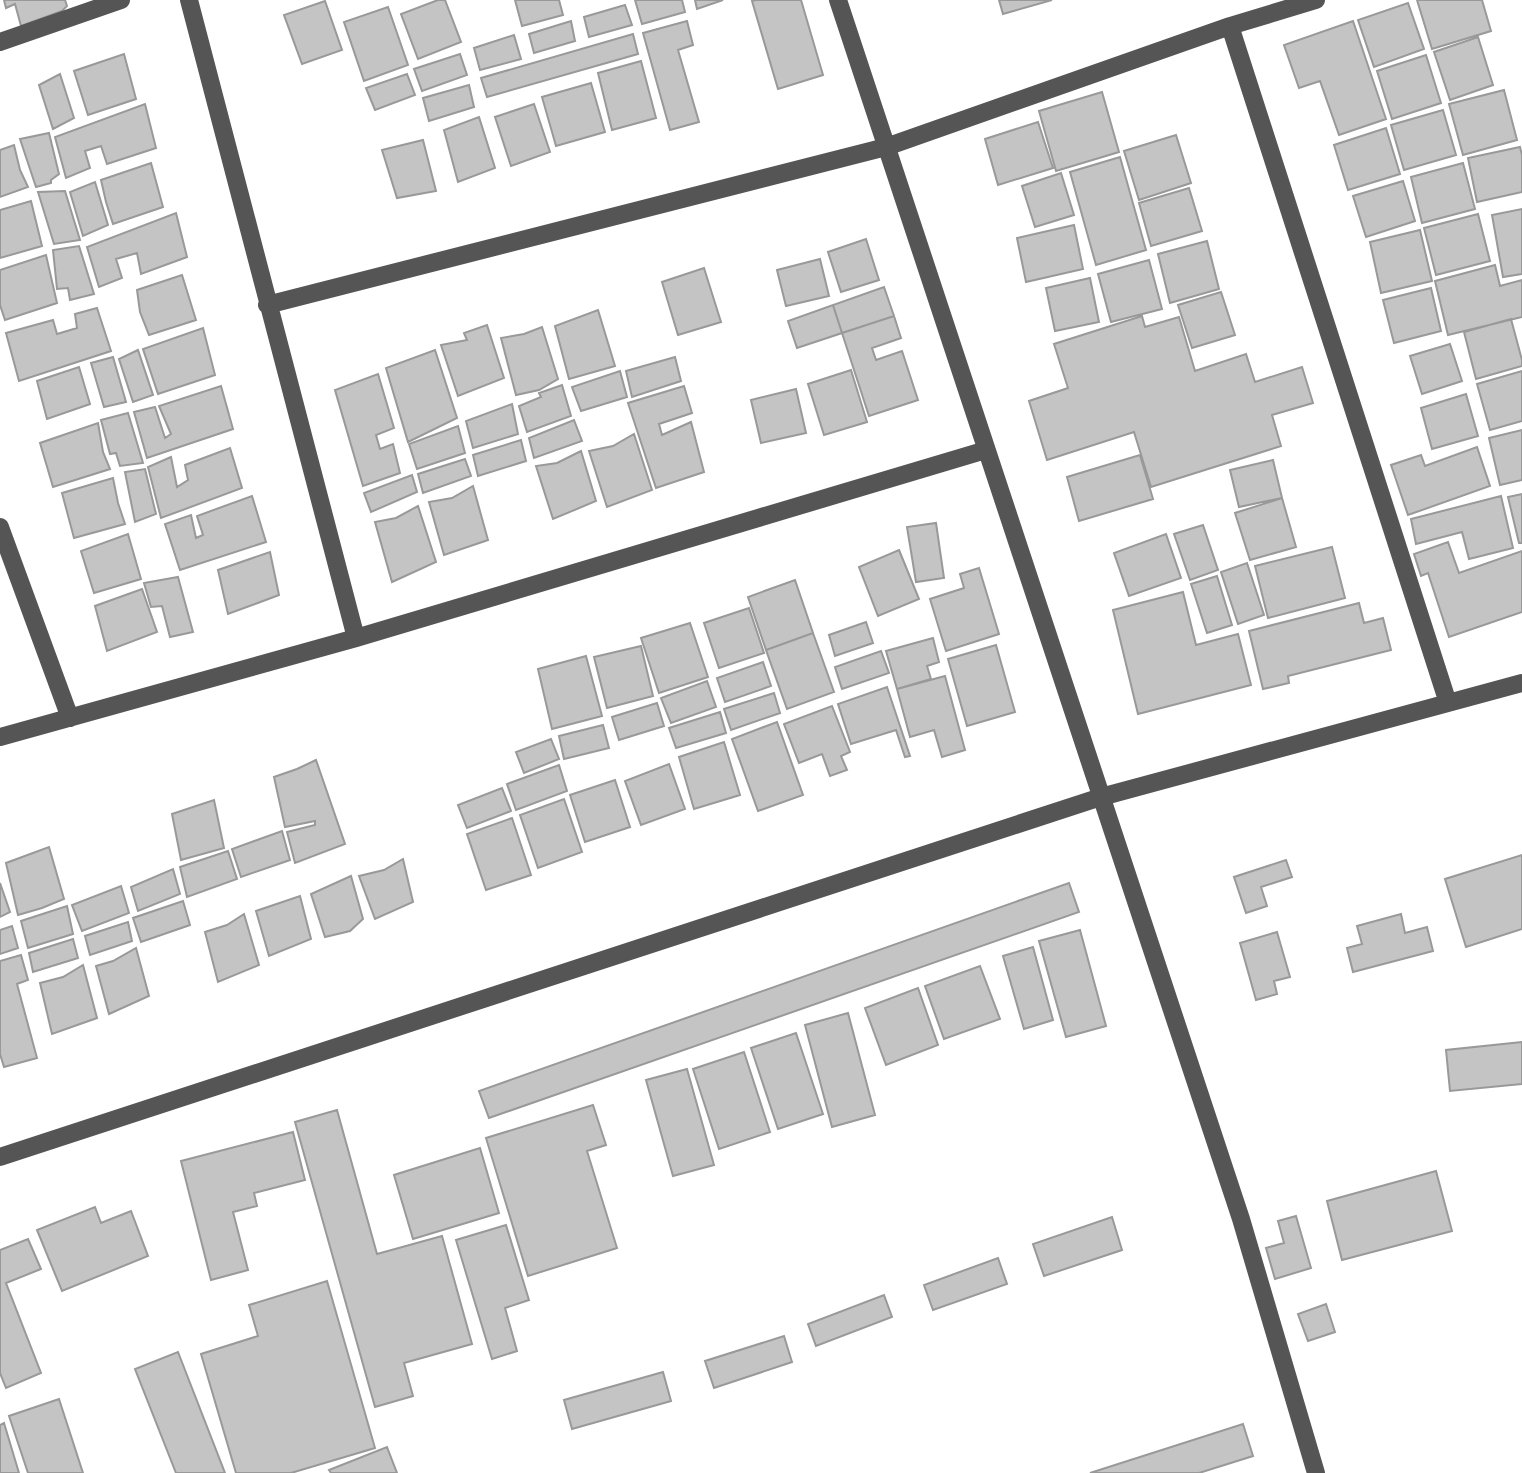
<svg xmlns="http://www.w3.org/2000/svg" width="1522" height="1473" viewBox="0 0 1522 1473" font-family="'Fira Sans Condensed',sans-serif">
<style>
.building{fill:#c4c4c4;stroke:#999;stroke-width:2}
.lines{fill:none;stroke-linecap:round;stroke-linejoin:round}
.minor{stroke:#555;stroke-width:18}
</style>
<rect width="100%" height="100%" fill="#fff"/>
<path class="building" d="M4 0H65L67 6 62 11 21 26 15 4 6 8Z
M438 0H445L461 42 418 59 401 14Z
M515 0H559L563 15 522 26Z
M635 0H682L685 12 642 24Z
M695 0H723L697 9Z
M756 0H801L823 75 778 89 752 1Z
M999 0H1052L1003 14Z
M1417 0H1482L1491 31 1432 49Z
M325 1 342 50 302 64 284 15Z
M1408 3 1424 49 1374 67 1358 20Z
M625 5 632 25 589 37 584 17Z
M388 7 408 65 364 81 344 22Z
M571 21 575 41 534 53 529 34Z
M687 21 693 45 678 50 699 122 670 130 643 33Z
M1353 21 1386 119 1339 135 1320 81 1299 88 1284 45Z
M633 34 638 54 487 97 481 78Z
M514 35 521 59 480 70 474 48Z
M1478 37 1493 85 1450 100 1434 52Z
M124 54 136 99 88 115 74 71Z
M460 54 467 75 422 91 414 69Z
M1426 55 1441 103 1392 119 1377 71Z
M641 61 656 118 612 130 598 73Z
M60 74 74 118 53 129 39 85Z
M407 74 415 95 375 110 366 88Z
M591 83 605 132 556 146 542 97Z
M469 85 474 107 429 121 423 98Z
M1504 90 1517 140 1463 155 1449 104Z
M1102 92 1119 152 1056 171 1039 111Z
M145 104 156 148 107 164 101 146 85 151 90 168 66 178 55 137Z
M534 104 550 152 511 166 495 117Z
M1443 110 1456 155 1404 170 1391 125Z
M479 117 495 168 458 182 444 130Z
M1038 122 1053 168 998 185 985 139Z
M1386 128 1400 174 1348 190 1334 145Z
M49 133 59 174 51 180V183L36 187 20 139Z
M1176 135 1191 183 1139 200 1124 151Z
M423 140 436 191 397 198 382 150Z
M14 145 20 170 28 187 0 197V150Z
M1520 147 1522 155V192L1477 202 1468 158Z
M1120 157 1146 250 1096 265 1070 172Z
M151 163 163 207 113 224 106 202 101 180Z
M1463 163 1475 209 1422 223 1411 177Z
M1061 173 1074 215 1035 227 1022 186Z
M1403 181 1415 221 1366 237 1353 196Z
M95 182 108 225 83 236 70 192Z
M1189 188 1202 231 1151 246 1139 203Z
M65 191 80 240 54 244 38 192Z
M31 201 42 246 0 258V210Z
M1522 209V274L1503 277 1492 215Z
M176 213 187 257 141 274 137 253 116 259 122 278 99 287 87 247Z
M1478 214 1490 261 1436 275 1424 228Z
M1074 225 1083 269 1026 282 1017 238Z
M1420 230 1432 281 1381 293 1370 242Z
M866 239 879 280 841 292 828 252Z
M1207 241 1219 289 1170 303 1158 254Z
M79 246 94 294 70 300 68 288 57 289 53 250Z
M46 255 57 303 5 320 0 305V270Z
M820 259 829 296 786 306 777 270Z
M1149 260 1162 309 1111 322 1098 274Z
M1495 265 1500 286 1522 280V317L1448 335 1435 281Z
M704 268 721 322 678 335 662 282Z
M182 275 196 320 149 335 140 312 137 290Z
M1090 278 1099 322 1055 331 1046 288Z
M884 287 894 316 842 333 833 305Z
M1431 288 1441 331 1394 343 1383 300Z
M1221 292 1235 335 1192 348 1178 305Z
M833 305 842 333 797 348 788 321Z
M97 308 111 351 19 381 6 333 53 320 57 334 77 328 75 314Z
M598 310 615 366 569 379 555 326Z
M894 316 901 338 872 348 876 360 902 351 918 400 869 416 842 333Z
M1142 316 1145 327 1179 317 1195 371 1246 354 1255 382 1302 367 1313 403 1272 415 1281 446 1151 487 1134 432 1047 460 1029 401 1068 388 1054 344Z
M1511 319 1522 360V366L1476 379 1464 332Z
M487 325 504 378 458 396 441 345 467 340 464 333Z
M542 327 558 379 539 390 516 395 501 338 524 334Z
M203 328 215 375 158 394 143 349Z
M1450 344 1462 381 1422 394 1410 356Z
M138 350 153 395 133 402 119 359Z
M435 350 457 418 408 442 386 368Z
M113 357 126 402 104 407 91 363Z
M675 357 681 381 632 397 626 371Z
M79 367 90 404 47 419 37 381Z
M851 370 867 422 824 435 808 384Z
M620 371 627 397 581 411 572 387Z
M1522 371V421L1490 430 1477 384Z
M378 374 394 428 376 435 380 449 393 444 400 473 363 486 335 390Z
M562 385 571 416 527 432 519 406 541 397 539 393Z
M221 386 233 429 147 458 134 412 155 407 165 438 171 434 159 406Z
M684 386 692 413 659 424 662 435 691 422 704 472 656 488 628 403Z
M796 389 806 433 761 443 751 400Z
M1466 394 1478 436 1432 449 1421 408Z
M512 404 518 434 473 448 466 421Z
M128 413 143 463 120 466 116 453 110 454 101 420Z
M574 420 582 441 534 458 529 438Z
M98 423 103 452 110 469 53 487 40 443Z
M458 426 465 453 417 469 409 444Z
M1522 430V480L1500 485 1489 438Z
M634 434 652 490 607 507 589 451 613 446Z
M521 440 526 461 478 476 473 455Z
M1477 447 1490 486 1408 515 1391 465 1421 455 1425 466Z
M230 448 242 488 161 518 148 467 171 457 177 487 188 480 185 465Z
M581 451 596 501 553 519 536 466 557 463Z
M1140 455 1153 499 1079 521 1067 477Z
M465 459 471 476 423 493 418 474Z
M1273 460 1282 498 1239 507 1230 470Z
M145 469 156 514 135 522 125 472Z
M412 475 417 492 371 512 364 493Z
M113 478 118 503 125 524 74 538 62 493Z
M473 486 488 540 444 555 429 502 452 498Z
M1522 494V543H1519L1508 497Z
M252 496 266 542 180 570 165 524 191 515 196 538 203 535 197 516Z
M1501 496 1513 548 1469 559 1462 532 1416 544 1411 519Z
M1282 498 1296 547 1250 560 1235 513Z
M418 506 436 562 392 582 375 522 396 518Z
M936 523 944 578 916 582 907 527Z
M1203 525 1218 570 1190 580 1174 534Z
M128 534 141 579 94 593 81 551Z
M1166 534 1181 578 1129 596 1114 553Z
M1448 542 1459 573 1522 551V612L1449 637 1428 573 1421 576 1414 554Z
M1332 547 1345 598 1268 618 1255 566Z
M899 550 919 599 878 616 859 567Z
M270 552 279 595 228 614 218 570Z
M1247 563 1264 615 1238 624 1221 572Z
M979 568 999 634 946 651 930 599 964 588 960 574Z
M1217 576 1232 625 1207 633 1191 584Z
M178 577 193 632 170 637 162 606 151 607 144 583Z
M795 580 813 633 766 650 748 597Z
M142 589 157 632 107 651 95 606Z
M1183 592 1196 645 1238 634 1251 685 1138 714 1113 610Z
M1359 603 1364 623 1383 618 1391 650 1288 676 1289 683 1263 689 1249 631Z
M749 608 764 653 719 668 704 623Z
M866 622 873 643 835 656 829 635Z
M690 623 708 677 659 693 641 638Z
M813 633 834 692 787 709 766 650Z
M933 638 939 662 927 666 931 679 897 689 886 651Z
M996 645 1015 712 967 726 948 659Z
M641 646 653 696 607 708 594 657Z
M881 651 889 673 842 689 835 667Z
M586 656 602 716 552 729 538 669Z
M763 662 771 686 725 702 717 678Z
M945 676 965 750 942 757 934 730 910 737 897 689Z
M707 681 716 707 671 723 661 698Z
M887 687 910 756 905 757 896 730 851 744 838 704Z
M774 693 780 713 731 730 724 709Z
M657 703 664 726 619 740 612 717Z
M832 706 850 752 841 756 847 770 830 776 822 754 799 763 784 724Z
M720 712 726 733 676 748 669 728Z
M777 722 803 795 758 811 732 739Z
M603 725 609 748 564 759 559 736Z
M551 739 559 759 524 773 516 752Z
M724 742 740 795 694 809 679 757Z
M316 760 345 844 295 863 287 832 315 825V821L285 827 274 777 297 769Z
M669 764 685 809 641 825 625 781Z
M559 765 567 791 516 810 507 784Z
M615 780 630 827 585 842 570 795Z
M502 788 511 811 467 828 458 805Z
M564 799 582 852 538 868 520 815Z
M214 800 224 848 181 860 172 814Z
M512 818 531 875 486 890 467 834Z
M282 831 290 860 241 877 232 849Z
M49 847 64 899 42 908 18 915 6 863Z
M228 851 237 879 187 897 180 867Z
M1522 855V929L1466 947 1445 879Z
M403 859 413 902 375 919 359 876 384 870Z
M1286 860 1292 877 1261 887 1267 906 1246 913 1234 877Z
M173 869 180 894 138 911 131 887Z
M351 876 363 919 350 931 325 937 311 894Z
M0 883 10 912 0 917Z
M1069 883 1079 912 489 1118 479 1091Z
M121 886 129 913 82 931 72 905Z
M300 896 311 939 269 956 256 911Z
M183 901 190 925 141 942 133 918Z
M67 906 73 934 28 948 21 921Z
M244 914 259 965 218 982 205 932 227 925Z
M1401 914 1405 933 1427 927 1433 951 1353 972 1347 948 1362 944 1357 926Z
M128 922 132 941 90 955 85 936Z
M12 926 18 948 0 954V930Z
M1080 930 1106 1026 1066 1037 1039 941Z
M1277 932 1290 977 1274 981 1277 994 1256 1000 1240 943Z
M73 939 78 958 33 972 29 953Z
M1033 947 1053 1020 1024 1029 1003 956Z
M136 948 149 996 109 1014 96 966 113 961Z
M21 955 28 980 17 984 37 1058 4 1067 0 1054V961Z
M83 965 97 1018 52 1034 40 983 63 977Z
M980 966 1000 1019 944 1039 925 986Z
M918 988 938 1045 886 1065 865 1008Z
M848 1013 875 1115 832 1127 805 1025Z
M796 1033 823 1114 778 1129 751 1048Z
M1522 1042V1084L1450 1091 1446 1050Z
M744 1052 770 1132 719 1149 693 1069Z
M687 1069 714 1165 673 1176 646 1080Z
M593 1105 606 1145 587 1151 617 1248 528 1276 486 1138Z
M337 1110 377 1254 442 1236 472 1344 404 1363 413 1396 375 1407 295 1122Z
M293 1132 305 1180 254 1193 257 1206 233 1212 248 1270 211 1280 181 1161Z
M480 1148 499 1213 413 1239 394 1175Z
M1436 1171 1452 1231 1342 1260 1327 1201Z
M95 1207 101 1223 131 1211 148 1256 62 1291 37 1230Z
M1296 1216 1311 1268 1275 1279 1266 1248 1284 1243 1278 1221Z
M1112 1217 1122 1250 1044 1276 1033 1244Z
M506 1225 529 1300 505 1308 517 1351 492 1359 456 1240Z
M28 1239 41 1269 6 1283 41 1373 6 1388 0 1373V1250Z
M998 1258 1007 1284 933 1310 924 1285Z
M327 1281 375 1448 291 1473H236L201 1354 258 1336 249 1305Z
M884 1295 892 1317 816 1346 808 1324Z
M1326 1304 1335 1332 1308 1341 1298 1314Z
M784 1336 792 1362 714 1388 705 1361Z
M178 1352 225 1473H176L135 1369Z
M663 1372 671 1401 572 1429 564 1400Z
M59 1399 83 1473H28L9 1416Z
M4 1423 19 1473H0V1425Z
M1243 1424 1253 1456 1199 1473H1090Z
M387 1447 397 1473H331L329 1470Z"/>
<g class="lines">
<path class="minor" d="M189 0 356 638
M838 0 1241 1219 1316 1473
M1230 26 1448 703
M0 42 121 0
M267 305 886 147 1230 26 1316 0
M0 527 70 718
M0 737 356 638 986 450
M0 1157 1101 797 1522 683"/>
</g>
</svg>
